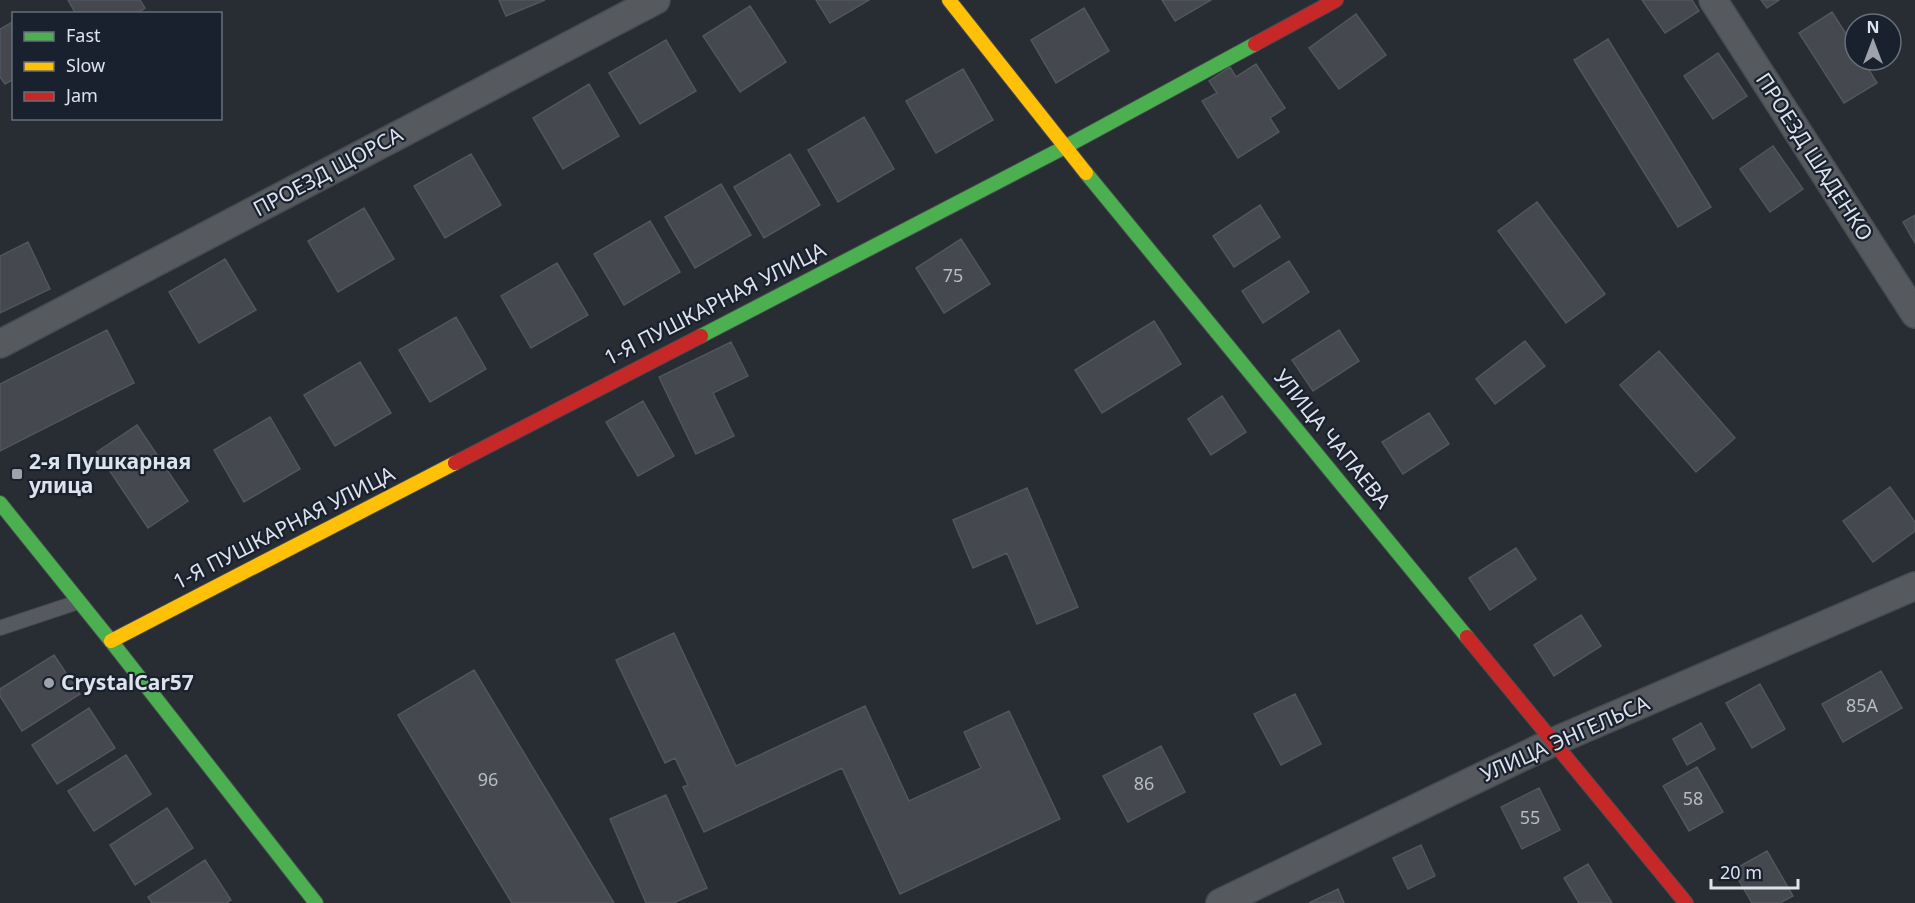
<svg xmlns="http://www.w3.org/2000/svg" width="1915" height="903" viewBox="0 0 1915 903" font-family="'Noto Sans',sans-serif">
<style>
.building{fill:#45484e;stroke:#51555c;stroke-width:1.5}
.lines{fill:none;stroke-linecap:round;stroke-linejoin:round}
.lane-casing{stroke:#464a51;stroke-width:16}
.street-casing{stroke:#464a51;stroke-width:30}
.fast-casing{stroke:#464a51;stroke-width:16}
.slow-casing{stroke:#464a51;stroke-width:16}
.jam-casing{stroke:#464a51;stroke-width:16}
.lane{stroke:#565a5f;stroke-width:14}
.street{stroke:#565a5f;stroke-width:27}
.fast{stroke:#4caf50;stroke-width:14}
.slow{stroke:#ffc107;stroke-width:14}
.jam{stroke:#c62828;stroke-width:14}
.poi-dot{fill:#9ea3ab;stroke:#19212e;stroke-width:2}
.labels{text-anchor:middle;stroke-width:4.5;stroke-linejoin:round;paint-order:stroke}
.number-label{font-size:18px;fill:#b7bcc4}
.street-label{font-size:21px;fill:#dde3ec;stroke:#19212e}
.poi-label{font-size:21px;font-weight:bold;fill:#dde3ec;stroke:#19212e;text-anchor:start}
</style>
<rect width="100%" height="100%" fill="#282c33"/>
<path class="building" d="M68 0H140L145 8 136 14H76Z
M499 0H545L506 16Z
M816 0H869L830 23Z
M1162 0H1211L1175 21Z
M1642 0H1692L1699 11 1665 33Z
M1761 0H1779L1767 8Z
M750 6 786 62 740 92 703 36Z
M1084 8 1109 51 1056 83 1031 40Z
M1832 12 1855 48V60H1863L1877 83 1844 103 1799 33Z
M1356 14 1386 55 1339 89 1309 48Z
M14 21V79L5 84 0 77V29Z
M1608 39 1711 207 1678 227 1574 60Z
M666 40 696 91 640 124 609 73Z
M1718 53 1747 96 1713 119 1684 76Z
M1256 64 1285 108 1270 118 1279 132 1238 158 1202 101 1217 93 1209 81 1230 67 1236 77Z
M963 69 993 120 936 153 906 101Z
M589 84 619 136 563 169 533 118Z
M864 117 894 169 838 202 808 150Z
M1773 146 1803 189 1770 212 1740 169Z
M471 154 501 205 445 238 414 186Z
M790 154 820 205 764 238 734 187Z
M721 184 751 235 695 268 665 217Z
M1537 202 1605 294 1566 323 1498 231Z
M1260 205 1280 237 1234 267 1213 236Z
M364 208 394 259 338 292 308 241Z
M1915 215V243L1903 222Z
M650 221 680 272 624 305 594 254Z
M961 239 990 284 944 313 916 268Z
M28 242 50 289 0 313V256Z
M225 259 256 310 199 343 169 292Z
M1289 261 1309 292 1263 323 1242 291Z
M557 263 588 315 531 348 501 296Z
M456 317 486 369 430 402 399 350Z
M1154 321 1181 364 1102 413 1075 370Z
M107 330 134 383 0 451V384Z
M1339 330 1359 361 1313 391 1292 360Z
M1525 341 1545 366 1495 404 1476 379Z
M731 342 748 376 713 393 734 436 696 454 659 377Z
M1659 351 1735 438 1696 472 1620 385Z
M360 362 391 413 335 446 304 395Z
M1222 396 1246 432 1211 455 1188 419Z
M643 401 674 456 638 476 606 422Z
M1429 413 1449 444 1403 474 1382 442Z
M270 417 300 469 244 502 214 450Z
M137 425 188 501 148 528 97 452Z
M1890 487 1915 522V531L1873 562 1843 521Z
M1027 488 1078 607 1037 624 1007 553 973 568 953 520Z
M1516 548 1536 579 1490 610 1469 578Z
M1581 615 1601 646 1554 676 1534 645Z
M674 633 736 766 865 706 909 801 981 768 964 732 1009 711 1060 819 900 894 842 768 704 832 683 787 688 785 675 758 665 763 616 660Z
M54 655 80 694 22 731 0 696V689Z
M474 670 577 841 614 903H512L398 715Z
M1881 671 1902 708 1843 742 1822 704Z
M1760 684 1785 729 1752 748 1726 703Z
M1295 694 1321 744 1281 765 1254 714Z
M89 708 115 748 57 784 32 745Z
M1701 723 1715 749 1687 765 1673 739Z
M1161 746 1185 792 1128 822 1103 776Z
M126 755 151 794 94 831 68 791Z
M1697 767 1723 812 1689 831 1663 786Z
M1539 788 1560 830 1522 849 1501 807Z
M666 795 707 888 673 903H646L610 819Z
M167 808 193 848 135 885 110 845Z
M1421 845 1435 876 1408 889 1393 858Z
M1767 851 1793 896 1780 903H1752L1733 870Z
M205 860 231 900 226 903H152L148 897Z
M1588 864 1612 903H1579L1564 878Z
M1338 889 1344 903H1309Z"/>
<g class="lines">
<defs>
<path id="lane" d="M0 628 78 602"/>
<path id="street" d="M1713 0 1915 314
M0 344 656 0
M1220 903 1553 742 1915 586"/>
<path id="fast" d="M1086 173 1467 637
M701 336 1065 147 1255 44
M0 503 111 641 316 903"/>
<path id="slow" d="M949 0 1086 173
M111 641 455 463"/>
<path id="jam" d="M1255 44 1336 0
M455 463 701 336
M1467 637 1686 903"/>
</defs>
<use href="#lane" class="lane-casing"/>
<use href="#street" class="street-casing"/>
<use href="#fast" class="fast-casing"/>
<use href="#slow" class="slow-casing"/>
<use href="#jam" class="jam-casing"/>
<use href="#lane" class="lane"/>
<use href="#street" class="street"/>
<use href="#fast" class="fast"/>
<use href="#slow" class="slow"/>
<use href="#jam" class="jam"/>
</g>
<g class="poi-dot">
<rect x="11" y="468" width="12" height="12" rx="3"/>
<circle cx="49" cy="683" r="6"/>
</g>
<g class="labels">
<g class="number-label">
<text x="953" y="282">75</text>
<text x="1862" y="712">85А</text>
<text x="488" y="786">96</text>
<text x="1144" y="790">86</text>
<text x="1693" y="805">58</text>
<text x="1530" y="824">55</text>
</g>
<g class="street-label">
<text transform="translate(1814 157) rotate(57)" y="7">ПРОЕЗД ШАДЕНКО</text>
<text transform="translate(328 172) rotate(-28)" y="7">ПРОЕЗД ЩОРСА</text>
<text transform="translate(715 304) rotate(-27)" y="7">1-Я ПУШКАРНАЯ УЛИЦА</text>
<text transform="translate(1332 439) rotate(51)" y="7">УЛИЦА ЧАПАЕВА</text>
<text transform="translate(284 528) rotate(-27)" y="7">1-Я ПУШКАРНАЯ УЛИЦА</text>
<text transform="translate(1565 739) rotate(-24)" y="7">УЛИЦА ЭНГЕЛЬСА</text>
</g>
<g class="poi-label">
<text x="29" y="469">2-я Пушкарная<tspan x="29" dy="24">улица</tspan></text>
<text x="61" y="690">CrystalCar57</text>
</g>
</g>
<rect x="12" y="12" width="210" height="108" fill="#19212e" stroke="#676f7a" stroke-width="1.5"/>
<rect x="24" y="32" width="30" height="9" fill="#4caf50" stroke="#676f7a" stroke-width="1.5"/>
<text x="66" y="42" font-size="18" fill="#dde3ec">Fast</text>
<rect x="24" y="62" width="30" height="9" fill="#ffc107" stroke="#676f7a" stroke-width="1.5"/>
<text x="66" y="72" font-size="18" fill="#dde3ec">Slow</text>
<rect x="24" y="92" width="30" height="9" fill="#c62828" stroke="#676f7a" stroke-width="1.5"/>
<text x="66" y="102" font-size="18" fill="#dde3ec">Jam</text>
<g transform="translate(1873 42)"><circle r="28" fill="#19212e" stroke="#676f7a" stroke-width="1.5"/>
<path d="M0-4.5L10 22L0 15L-10 22Z" fill="#9ea3ab"/>
<text y="-9" font-size="16" font-weight="bold" text-anchor="middle" fill="#dde3ec">N</text>
</g>
<path d="M1711 879v9h87v-9" fill="none" stroke="#dde3ec" stroke-width="3"/>
<text x="1720" y="879" font-size="18" fill="#dde3ec" stroke="#19212e" stroke-width="4.5" paint-order="stroke">20 m</text>
</svg>
